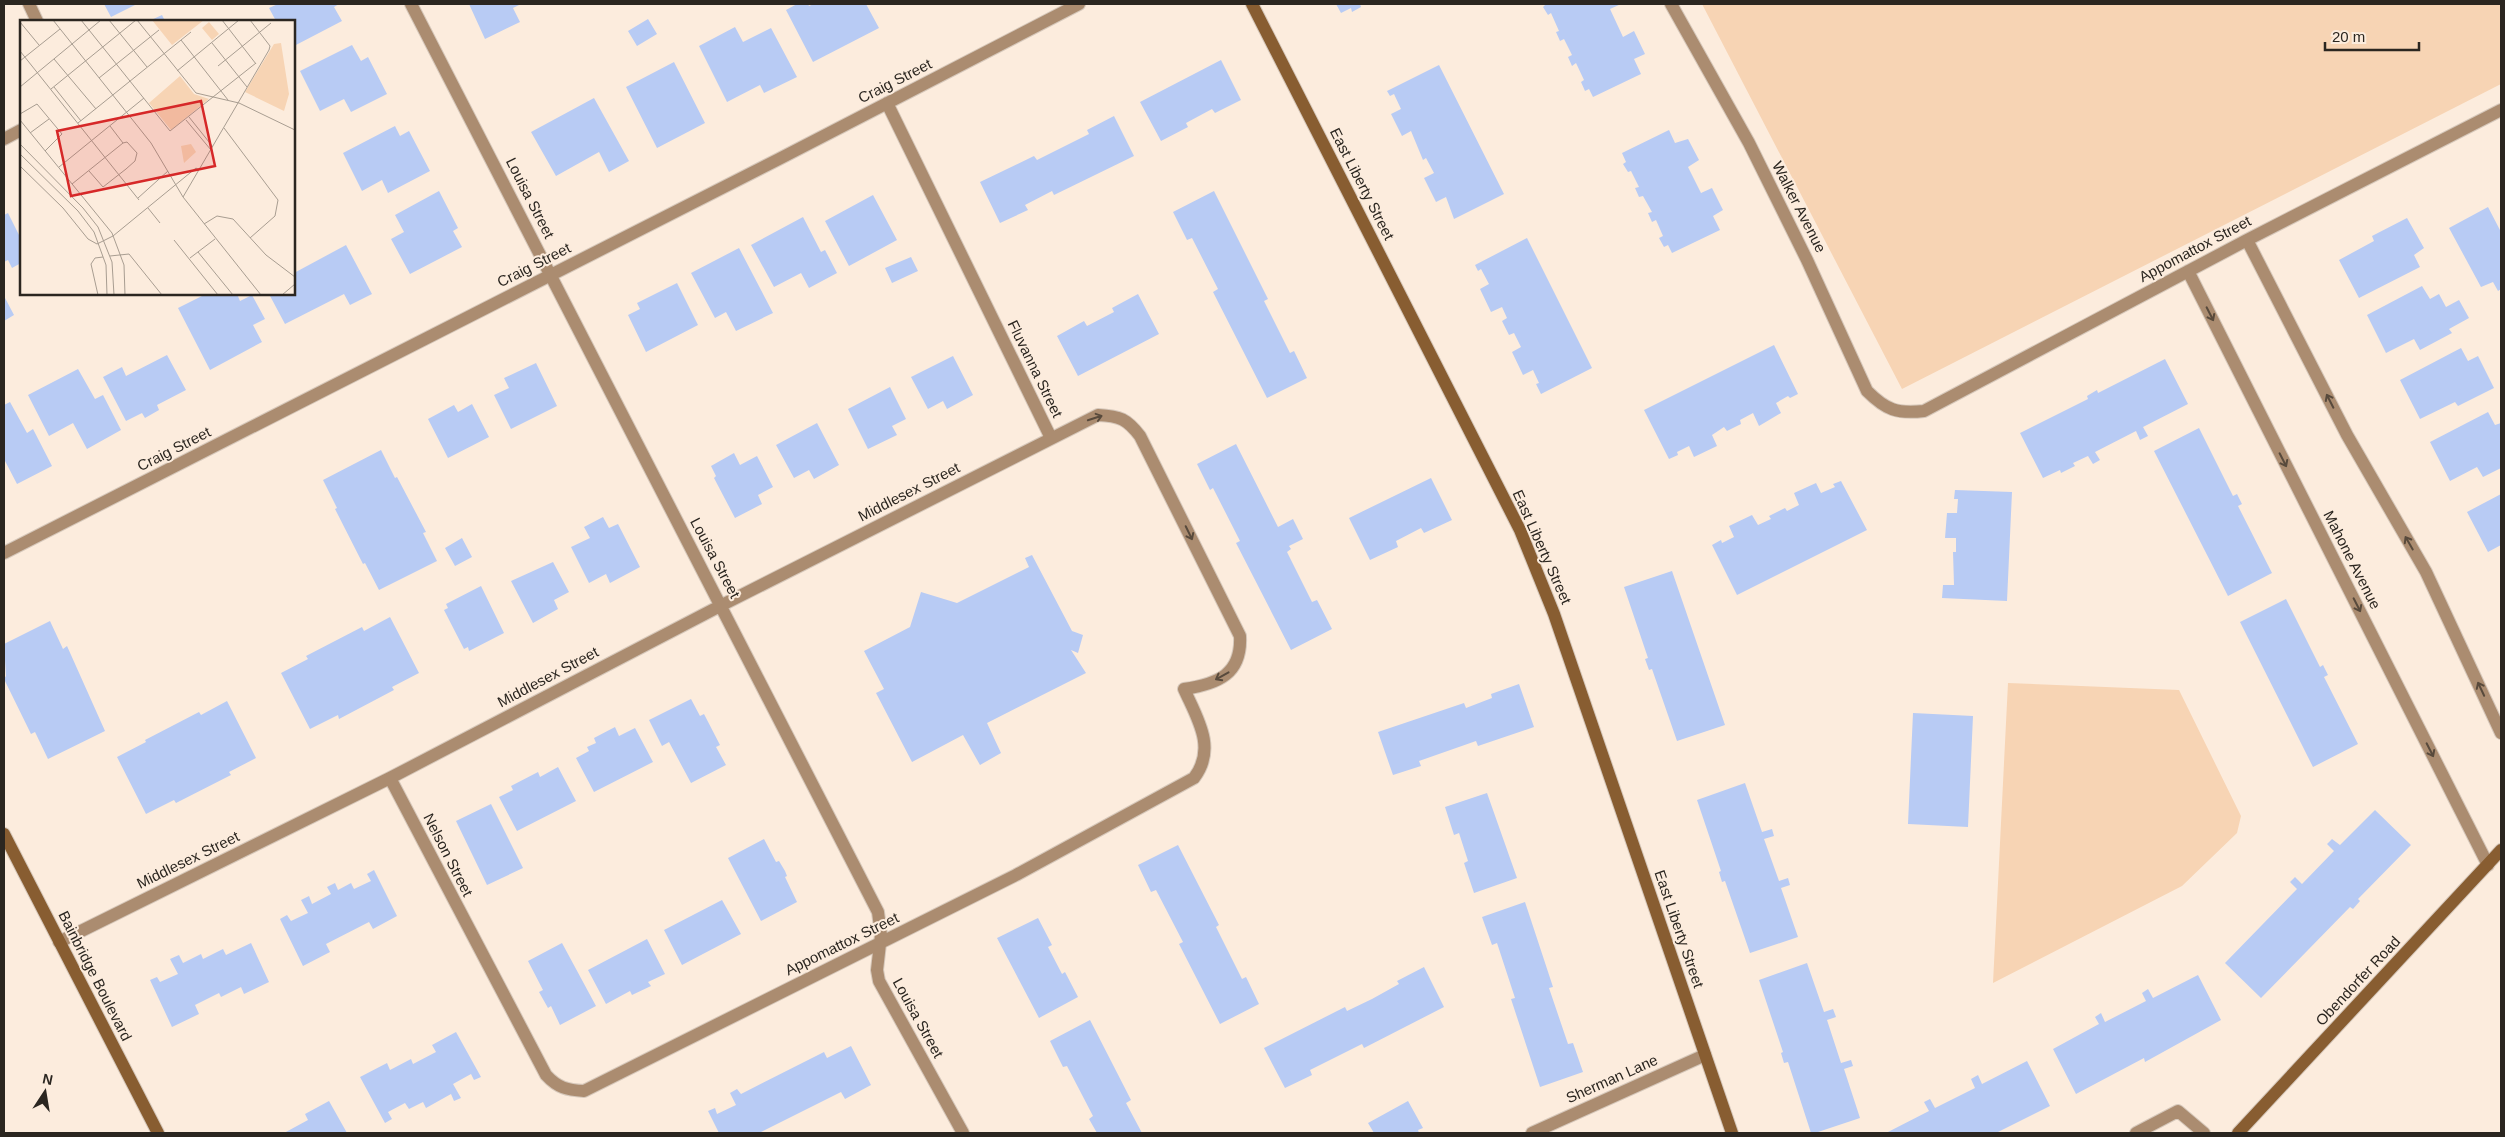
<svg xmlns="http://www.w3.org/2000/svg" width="2505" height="1137" viewBox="0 0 2505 1137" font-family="Helvetica,sans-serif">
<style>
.green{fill:#f7d4b4}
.building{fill:#b8cbf4}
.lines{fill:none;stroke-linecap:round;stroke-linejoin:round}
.street-casing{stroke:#d6c8bb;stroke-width:14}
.secondary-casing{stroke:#d6c8bb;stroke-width:14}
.street{stroke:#ab8c70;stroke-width:12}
.secondary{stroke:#885d31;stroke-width:12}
.oneway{stroke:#584a3c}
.labels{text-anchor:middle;stroke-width:4;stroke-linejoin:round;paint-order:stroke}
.street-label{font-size:15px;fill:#2b2620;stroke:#fcecdd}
.inset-road{fill:none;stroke:#a89d91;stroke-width:1}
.view{fill:#d62828;fill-opacity:0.15;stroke:#d62828;stroke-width:2.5}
.inset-edge{fill:none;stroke:#2b2620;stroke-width:2.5}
</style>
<rect width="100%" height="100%" fill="#fcecdd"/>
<path class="green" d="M1702 4H2501V84L1902 389Z
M2008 683 2179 690 2241 816 2237 833 2182 886 1993 983Z"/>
<path class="building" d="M104 4H137L111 17Z
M278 4H339L334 7 342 21 294 46V21H276L269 8Z
M469 4H521L513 8 520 22 485 39Z
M797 4H808L809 6 814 4H866L879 28 813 62 786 10Z
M1336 4H1360L1361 7 1352 12 1351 8 1341 13Z
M1546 4H1621L1610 9 1623 37 1634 31 1645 54 1634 59 1641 74 1593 97 1589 89 1585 91 1581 82 1584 80 1576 63 1572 66 1568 57 1572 55 1564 39 1560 41 1556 32 1559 31 1551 13 1548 15 1543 7Z
M162 15 165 21H149Z
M648 19 657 34 637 46 628 31Z
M735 27 743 42 771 28 797 77 764 93 760 85 727 102 699 46Z
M352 45 361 61 368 57 387 94 351 112 344 99 320 111 300 71Z
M1221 60 1241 100 1215 113 1212 109 1186 123 1188 127 1161 141 1140 102Z
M674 62 705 123 657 148 626 87Z
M1439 65 1504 194 1454 219 1446 197 1436 202 1424 178 1434 173 1426 158 1423 160 1411 131 1402 136 1391 114 1401 109 1394 94 1390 96 1387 91Z
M594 98 629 161 609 172 599 152 556 176 531 132Z
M1114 116 1134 156 1054 195 1052 191 1025 205 1028 210 1000 223 980 182 1034 156 1037 160 1089 134 1087 130Z
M395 126 400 136 409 131 430 171 388 193 382 180 362 191 343 153Z
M1669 130 1675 143 1688 139 1699 160 1688 167 1701 193 1712 188 1723 210 1713 216 1720 230 1672 253 1668 245 1664 247 1659 238 1663 236 1656 220 1652 222 1648 213 1652 212 1643 196 1639 197 1635 188 1639 187 1631 171 1628 172 1623 164 1626 162 1622 153Z
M439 191 458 228 453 231 462 247 410 274 391 239 404 232 395 215Z
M1214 191 1268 299 1264 301 1290 353 1294 351 1307 378 1267 398 1213 292 1218 289 1192 238 1187 240 1173 212Z
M873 195 897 240 849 266 825 221Z
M2488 207 2501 232V289L2498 291 2493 282 2481 287 2449 228Z
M8 213 21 239V263L12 268 8 260 4 262V215Z
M803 217 821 252 825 250 837 273 809 288 801 273 774 287 751 245Z
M2407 218 2424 248 2414 255 2420 267 2359 298 2339 260 2374 241 2372 236Z
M1527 238 1592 368 1541 394 1536 384 1539 383 1533 370 1523 375 1512 352 1521 347 1514 333 1509 335 1502 321 1507 318 1502 307 1491 312 1480 289 1489 284 1481 269 1478 271 1475 265Z
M346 245 372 294 350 305 344 294 285 324 269 294H294V273Z
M739 248 773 313 736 331 726 312 715 318 691 273Z
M911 257 918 271 892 283 885 268Z
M677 283 698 325 646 352 628 315 640 309 637 303Z
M2422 286 2430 299 2439 294 2446 307 2459 300 2469 318 2449 329 2452 333 2420 350 2414 339 2386 353 2367 315Z
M206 294H237L240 301 252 295 265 319 253 325 262 342 210 370 178 308Z
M1138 294 1159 334 1078 376 1057 336 1084 321 1087 326 1114 312 1112 308Z
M4 296 14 315 4 321Z
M1774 345 1798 394 1790 398 1788 396 1776 403 1781 413 1759 426 1753 413 1740 420 1741 424 1727 431 1724 427 1712 435 1717 446 1694 457 1689 446 1677 452 1678 455 1669 459 1644 410Z
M2461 348 2468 361 2478 356 2494 388 2458 406 2455 402 2420 419 2400 380Z
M167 355 186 390 157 405 159 410 145 418 142 413 126 421 103 377 122 367 126 376Z
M953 356 973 395 947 409 943 401 928 409 911 377Z
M2165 359 2188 404 2143 427 2148 436 2140 440 2136 431 2095 452 2100 460 2093 464 2088 456 2073 463 2075 466 2061 473 2060 470 2043 478 2020 433 2088 399 2087 396 2097 390 2098 393Z
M536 363 557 406 511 429 494 395 509 388 504 378Z
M78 369 95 399 103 395 121 430 87 449 73 423 49 436 28 395Z
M890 387 906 419 892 426 897 435 868 449 848 409Z
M10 402 27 433 33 429 52 466 17 484 4 459V405Z
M472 404 489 437 448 458 428 419 454 405 458 412Z
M2488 412 2495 425 2501 423V468L2483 477 2477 467 2450 481 2430 442Z
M817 423 839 465 814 479 809 470 794 478 776 445Z
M2199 428 2233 496 2237 494 2242 504 2238 506 2272 573 2228 596 2154 451Z
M1236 444 1278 527 1293 519 1303 539 1289 546 1291 549 1287 552 1312 602 1317 600 1332 629 1291 650 1236 543 1240 541 1213 488 1210 490 1197 464Z
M381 450 395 478 397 477 426 532 423 533 437 561 379 590 365 563 363 564 335 509 337 508 323 480Z
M734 453 740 465 757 456 773 487 758 495 762 504 735 518 714 478 716 476 711 466Z
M1431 478 1452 520 1424 533 1421 528 1396 541 1398 547 1370 560 1349 518Z
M1841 481 1867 530 1737 595 1712 545 1721 540 1722 543 1734 537 1729 526 1752 515 1758 525 1771 519 1769 516 1785 508 1787 511 1799 505 1794 493 1816 483 1821 493 1835 487 1833 484Z
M1955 490 2012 492 2007 601 1942 598 1943 585H1954L1953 552H1956V538H1945L1947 513H1957L1958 499H1954Z
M2501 494V545L2488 552 2467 512Z
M603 517 609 528 618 524 640 567 610 583 606 574 589 583 571 547 590 538 584 527Z
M462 538 472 557 455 566 445 548Z
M1032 555 1072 631 1083 635 1078 653 1071 650 1086 673 987 723 1001 753 980 765 963 735 912 762 876 693 884 689 864 651 910 627 921 592 957 603 1029 567 1025 558Z
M553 562 569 592 554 600 558 609 533 623 511 581Z
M1672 571 1725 725 1677 741 1652 669 1649 670 1645 659 1648 658 1624 587Z
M481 586 504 633 469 651 468 647 464 649 444 610 448 608 446 604Z
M2286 599 2320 667 2323 665 2328 675 2324 677 2358 744 2313 767 2240 622Z
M390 617 419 673 392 687 394 690 339 719 338 715 310 729 281 673 308 659 306 656 362 627 364 631Z
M50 621 63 649 67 646 105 731 48 759 35 732 31 734 4 679 6 676 4 644Z
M1519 684 1534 727 1478 746 1476 741 1419 761 1421 766 1393 775 1378 732 1464 703 1466 708 1492 698 1491 694Z
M691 699 700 716 704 714 720 745 716 747 726 765 691 783 669 742 662 746 649 720Z
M227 701 256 758 229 772 231 775 176 803 174 800 146 814 117 757 146 742 145 740 199 712 201 715Z
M1913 713 1973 716 1968 827 1908 824Z
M615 727 619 736 635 728 653 762 594 792 576 758 589 751 587 747 596 743 594 738Z
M558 767 576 801 517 831 499 797 513 790 511 786 538 772 540 777Z
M1745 783 1762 832 1772 829 1774 836 1764 839 1779 881 1788 878 1790 885 1781 888 1798 937 1750 953 1725 881 1722 882 1719 872 1721 871 1697 800Z
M1487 793 1517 878 1474 893 1464 863 1468 861 1459 833 1454 835 1445 807Z
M491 804 523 868 487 885 456 821Z
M2375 810 2411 845 2358 899 2360 901 2353 909 2350 907 2261 998 2225 963 2297 889 2290 882 2295 877 2302 884 2334 851 2327 844 2332 839 2340 845Z
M764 839 776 862 779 861 785 871 787 876 785 877 797 902 761 921 728 858Z
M1178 845 1219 925 1216 927 1242 979 1246 977 1259 1004 1220 1024 1179 944 1183 942 1156 890 1151 892 1138 865Z
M374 870 397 916 373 929 369 922 326 944 330 952 303 966 280 919 287 915 291 921 308 913 301 900 309 896 312 904 331 894 327 887 335 883 338 890 351 883 354 889 371 881 367 874Z
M722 900 741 934 682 965 664 930Z
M1525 902 1553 987 1549 988 1568 1044 1573 1043 1583 1072 1540 1087 1511 999 1515 998 1497 943 1492 945 1482 917Z
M1038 918 1052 945 1048 947 1062 974 1065 972 1078 997 1039 1018 997 938Z
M647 939 665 974 648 982 651 986 632 995 630 991 606 1004 588 970Z
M251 943 269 982 244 994 241 987 221 997 219 993 195 1005 199 1014 172 1027 150 980 157 977 160 982 178 974 170 959 179 955 183 963 201 954 203 959 223 949 226 955Z
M562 943 596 1006 560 1025 551 1006 548 1008 539 992 543 990 528 961Z
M1807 963 1824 1012 1833 1009 1836 1017 1827 1020 1841 1063 1851 1060 1853 1066 1844 1069 1860 1118 1815 1133H1811L1788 1062 1784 1063 1781 1053 1783 1052 1759 980Z
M1424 967 1444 1007 1364 1048 1362 1044 1310 1070 1312 1075 1285 1088 1264 1048 1345 1007 1347 1011 1372 999 1399 984 1397 981Z
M2198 975 2221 1020 2145 1062 2144 1058 2076 1094 2053 1049 2099 1024 2095 1017 2101 1013 2105 1022 2146 1001 2142 993 2148 989 2153 998Z
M1090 1020 1131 1100 1126 1103 1142 1133H1097L1089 1119 1093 1116 1067 1066 1063 1067 1050 1041Z
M456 1032 481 1077 474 1080 471 1074 453 1084 461 1098 454 1101 451 1094 426 1108 423 1102 409 1109 405 1103 388 1112 392 1119 385 1123 360 1077 387 1063 390 1070 411 1059 413 1064 436 1052 432 1045Z
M851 1046 871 1085 845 1099 841 1092 759 1133H719L708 1111 715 1108 717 1114 736 1105 730 1093 737 1089 741 1094 824 1052 827 1058Z
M2027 1061 2050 1106 1996 1133H1886L1929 1111 1924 1102 1930 1099 1935 1108 1975 1088 1971 1079 1978 1075 1982 1084Z
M329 1101 347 1133H284L308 1120 305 1114Z
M1408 1101 1423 1128 1418 1130 1419 1133H1374L1368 1123Z"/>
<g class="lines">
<defs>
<path id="street" d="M29 4 37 21
M411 4 878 912 881 935 877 970 879 981 963 1133
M1671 4 1749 143 1807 260 1867 391C1886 410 1897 414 1924 411L2247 240 2501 110
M887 103 1051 438
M4 139 21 130
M2247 240 2347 435 2426 572 2501 733
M2188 271 2488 865
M4 553 779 159 1079 4
M59 942 390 778 722 605 1098 415C1120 416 1127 419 1140 436L1240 636C1242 674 1218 684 1184 689 1197 718 1217 748 1194 778L1016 875 584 1091C567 1090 558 1088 546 1075L390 778
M1532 1133 1705 1055
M2136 1133 2178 1111 2204 1133"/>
<path id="secondary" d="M1252 4 1520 530 1554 614 1732 1133
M4 834 158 1133
M2238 1133 2501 850"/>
</defs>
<use href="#street" class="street-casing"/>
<use href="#secondary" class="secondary-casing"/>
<use href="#street" class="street"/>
<use href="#secondary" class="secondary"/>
</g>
<defs><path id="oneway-shaft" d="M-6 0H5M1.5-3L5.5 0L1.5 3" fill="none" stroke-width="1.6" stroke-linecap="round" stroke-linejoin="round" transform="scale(1.25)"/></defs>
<g class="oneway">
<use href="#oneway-shaft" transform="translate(2210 314) rotate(63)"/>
<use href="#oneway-shaft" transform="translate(2330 401) rotate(-117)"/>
<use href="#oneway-shaft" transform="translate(1095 418) rotate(-18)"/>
<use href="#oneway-shaft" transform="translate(2283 460) rotate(63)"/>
<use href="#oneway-shaft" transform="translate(1189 533) rotate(64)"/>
<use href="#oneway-shaft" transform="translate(2409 543) rotate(-120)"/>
<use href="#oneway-shaft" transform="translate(2357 605) rotate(63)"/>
<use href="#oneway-shaft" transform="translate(1222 676) rotate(151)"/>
<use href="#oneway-shaft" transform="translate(2481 689) rotate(-115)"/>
<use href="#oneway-shaft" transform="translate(2430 750) rotate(63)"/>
</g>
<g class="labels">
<g class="street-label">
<text transform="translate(895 81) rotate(-27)" y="5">Craig Street</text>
<text transform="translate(1362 184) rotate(63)" y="5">East Liberty Street</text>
<text transform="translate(530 198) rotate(63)" y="5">Louisa Street</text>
<text transform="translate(1799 207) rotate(63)" y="5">Walker Avenue</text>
<text transform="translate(2195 249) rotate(-28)" y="5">Appomattox Street</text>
<text transform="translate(534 265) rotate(-27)" y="5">Craig Street</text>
<text transform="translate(1035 369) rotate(64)" y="5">Fluvanna Street</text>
<text transform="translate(174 449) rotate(-27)" y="5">Craig Street</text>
<text transform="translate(909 492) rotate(-27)" y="5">Middlesex Street</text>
<text transform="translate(1542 547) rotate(66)" y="5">East Liberty Street</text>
<text transform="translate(715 558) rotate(62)" y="5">Louisa Street</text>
<text transform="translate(2352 560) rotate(63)" y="5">Mahone Avenue</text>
<text transform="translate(548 677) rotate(-28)" y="5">Middlesex Street</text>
<text transform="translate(448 855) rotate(63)" y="5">Nelson Street</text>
<text transform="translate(188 860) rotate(-26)" y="5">Middlesex Street</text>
<text transform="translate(1679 929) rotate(71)" y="5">East Liberty Street</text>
<text transform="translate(842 944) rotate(-26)" y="5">Appomattox Street</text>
<text transform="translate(95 976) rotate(63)" y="5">Bainbridge Boulevard</text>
<text transform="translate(2358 981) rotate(-47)" y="5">Obendorfer Road</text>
<text transform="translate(918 1018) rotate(61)" y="5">Louisa Street</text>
<text transform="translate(1612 1079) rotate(-24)" y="5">Sherman Lane</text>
</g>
</g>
<g transform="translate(20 20)">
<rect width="275" height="275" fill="#fcecdd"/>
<path d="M132 0H184L152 25ZM189 2 199 14 192 20 182 8ZM261 23 269 74 264 91 225 72 254 24ZM160 56 174 74 189 79 151 110 129 83ZM171 124 176 132 164 143 161 126Z" fill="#f7d4b4"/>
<path class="inset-road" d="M33 0 131 123 163 177 241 275M61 0 150 111 236 43M89 0 127 47M117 0 176 73 219 83 275 110M202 0 236 44M0 2 19 25M161 20 208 80M192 23 227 67M0 31 119 180M34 39 76 89M0 41 40 9M198 46 251 3M157 51 219 0M79 58 139 10M0 67 81 0M34 67 61 101M31 69 116 0M0 94 17 84 42 114 25 131M169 97 193 127M0 100 92 213 104 245 105 275M166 100 191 130M58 103 171 12M90 106 103 123M204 108 258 180 255 196 230 218M10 113 29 99M0 124 63 188 78 207 92 242 94 275M0 134 58 191 74 212 86 245 87 275M0 146 43 188 68 219 77 224 93 216 176 148 179 150M39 147 124 78M69 151 83 167 106 149 115 141 117 133 107 122 103 123M52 164 103 123M163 177 249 30 250 26 230 0M118 178 148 151M128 188 140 203M184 204 197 196 213 199 246 235 275 257M154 220 198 275M178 232 213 275M90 236 109 234 142 275M170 238 195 219M78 275 71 244 75 238 83 237M262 275 275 264"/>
<path class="view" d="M181 81 195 146 51 176 37 111Z"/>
<rect width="275" height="275" class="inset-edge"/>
</g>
<rect width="2505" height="1137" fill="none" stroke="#2b2620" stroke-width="10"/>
<g transform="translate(45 1092) rotate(12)" stroke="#fcecdd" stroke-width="4" paint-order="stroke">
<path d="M0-4L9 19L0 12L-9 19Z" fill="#2b2620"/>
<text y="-8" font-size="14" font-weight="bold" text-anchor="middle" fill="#2b2620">N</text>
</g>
<path d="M2325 42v8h94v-8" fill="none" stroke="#2b2620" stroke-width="2.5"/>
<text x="2332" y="42" font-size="15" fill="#2b2620" stroke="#fcecdd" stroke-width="4" paint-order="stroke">20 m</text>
</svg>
